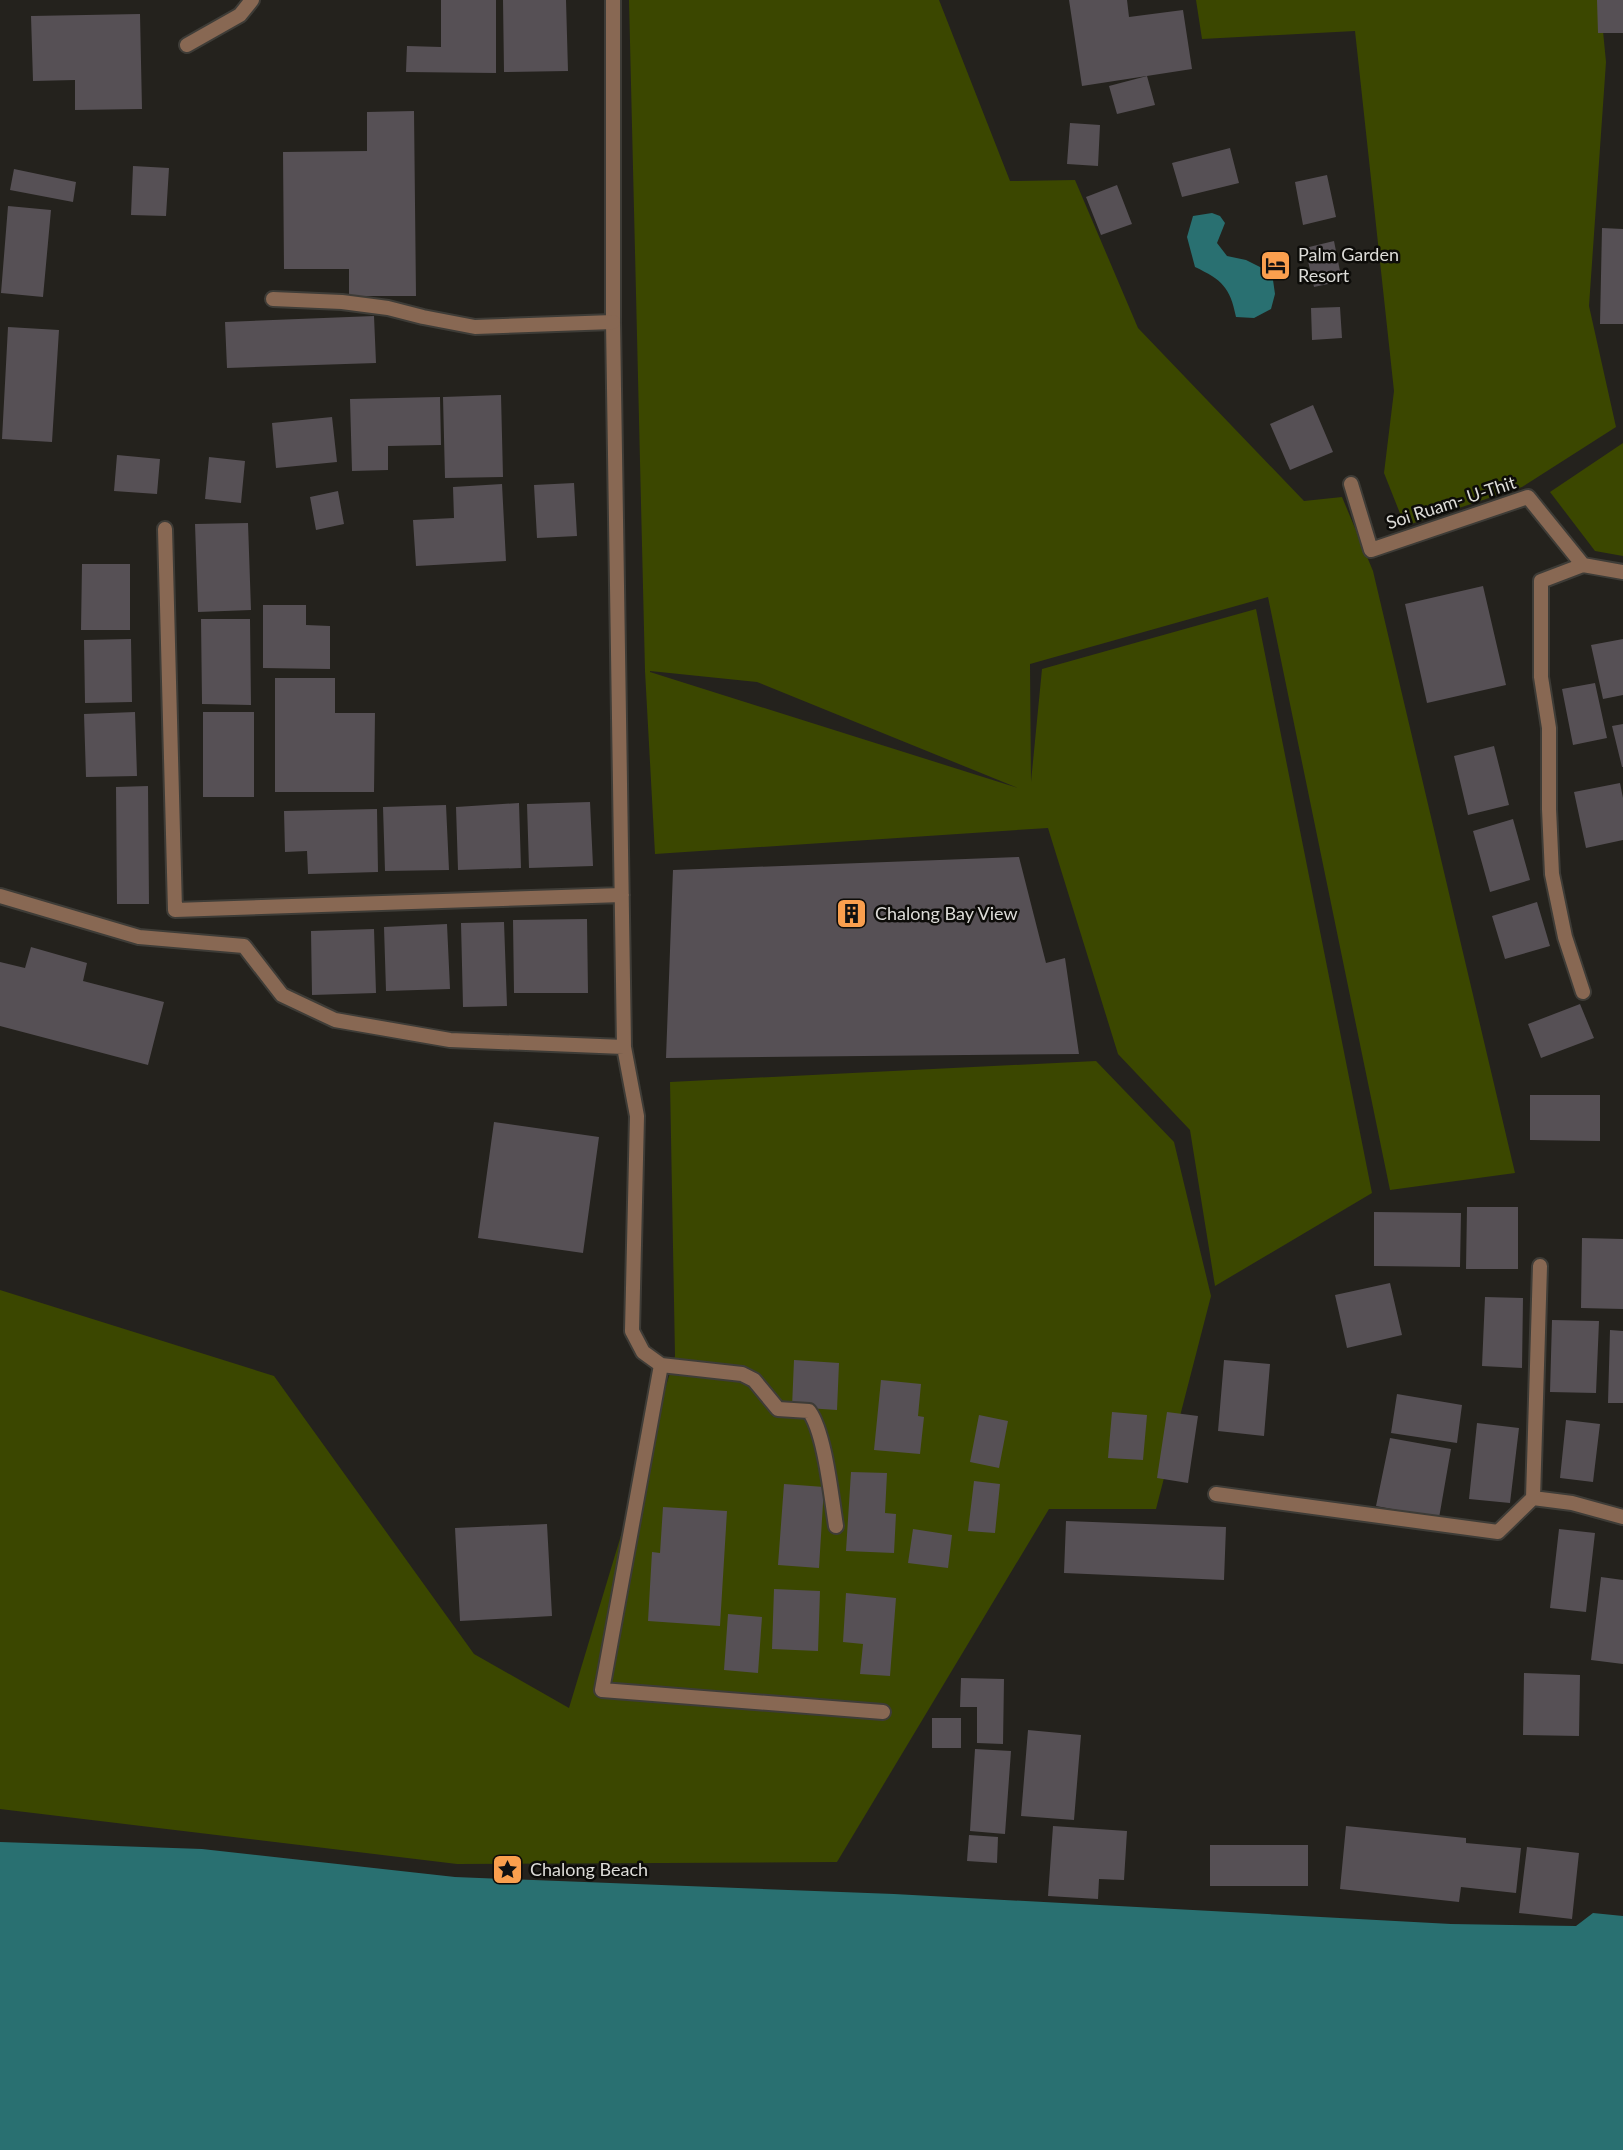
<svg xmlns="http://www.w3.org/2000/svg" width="1623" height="2150" viewBox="0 0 1623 2150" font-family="Lato,sans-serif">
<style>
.green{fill:#3b4700;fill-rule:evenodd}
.water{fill:#297071}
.building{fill:#565055}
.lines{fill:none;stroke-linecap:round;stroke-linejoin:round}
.service-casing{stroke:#3e3c37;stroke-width:18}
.minor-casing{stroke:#3e3c37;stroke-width:18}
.service{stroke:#886853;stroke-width:14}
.minor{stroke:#886853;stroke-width:14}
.labels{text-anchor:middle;stroke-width:5;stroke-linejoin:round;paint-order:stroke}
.poi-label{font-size:18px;fill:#dddcd8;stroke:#0d0c09;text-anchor:start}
.street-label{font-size:18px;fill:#dddcd8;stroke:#0d0c09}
</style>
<rect width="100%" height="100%" fill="#24221d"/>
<path class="green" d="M629 0H939L1010 181 1075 180 1138 328 1304 501 1342 497 1373 571 1515 1173 1390 1190 1268 597 1030 664 1031 782 1042 669 1256 609 1372 1193 1215 1286 1190 1130 1118 1054 1048 828 655 854 645 671ZM650 671 757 682 1018 788 650 672Z
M1196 0H1600L1606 62 1589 306 1616 427 1522 487 1405 526 1384 473 1394 391 1355 31 1202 39Z
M1623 443V556L1595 551 1550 492Z
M1096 1061 1174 1142 1211 1296 1156 1509H1049L837 1862 457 1864 0 1809V1290L274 1376 474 1654 569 1708 675 1356 670 1082Z"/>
<path class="water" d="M1212 213 1220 216 1225 223 1217 243 1227 256 1246 260 1272 273 1275 294 1271 309 1254 318 1236 317C1230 287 1222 280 1195 267L1187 237 1193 216Z
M0 1842 202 1849 455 1877 894 1894 1451 1924 1576 1926 1593 1913 1623 1916V2150H0Z"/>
<path class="building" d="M441 0H496V73L406 72 407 46 441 47Z
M503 0H566L568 71 504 72Z
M1069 0H1127L1129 17 1183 10 1192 69 1082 86Z
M1597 0H1623V33H1598Z
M140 14 142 109 75 110V80L33 81 31 16Z
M1147 76 1155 105 1117 114 1109 86Z
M414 111 416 296H349V269H284L283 152 367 151V112Z
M1070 123 1100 125 1098 166 1067 164Z
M1230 148 1239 183 1182 197 1172 163Z
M133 166 169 168 166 216 131 215Z
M14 169 76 182 73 202 10 190Z
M1327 175 1336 217 1303 225 1295 182Z
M1117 185 1132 224 1101 235 1086 197Z
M8 206 51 210 43 297 1 293Z
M1602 228 1623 229V324H1600Z
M1334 241 1342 281 1314 287 1305 248Z
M1340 307 1342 338 1312 340 1311 308Z
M374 316 376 363 227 368 225 322Z
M8 327 59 330 52 442 2 439Z
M501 395 503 477 445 478 443 397Z
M440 397 441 445 388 446V470L352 471 350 399Z
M1313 405 1333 452 1290 470 1270 424Z
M332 417 337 462 276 468 272 423Z
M117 455 160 459 157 494 114 491Z
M209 457 245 461 241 503 205 499Z
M574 483 577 536 537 538 534 485Z
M502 484 506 561 416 566 413 520 454 518 453 487Z
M338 491 344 524 316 530 310 497Z
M248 523 251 610 198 612 195 524Z
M82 564H130V630H81Z
M1483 586 1506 685 1427 703 1405 604Z
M263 605H306V625L330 626V669L263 668Z
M201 619H250L251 705 202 704Z
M131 639 132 702 85 703 84 640Z
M1623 639V695L1603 699 1591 645Z
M275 678H335V713H375L374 792H275Z
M1595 683 1607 738 1573 745 1562 689Z
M135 712 137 776 86 777 84 714Z
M203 712H254V797H203Z
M1623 724V767H1622L1612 726Z
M1494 746 1509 805 1468 815 1454 756Z
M1620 783 1623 798V840L1586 848 1574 792Z
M148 786 149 904H117L116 787Z
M590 802 593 866 529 868 527 804Z
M519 803 521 868 458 870 456 807Z
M446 805 449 870 385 871 383 807Z
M377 809 378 872 308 874 307 851 285 852 284 811Z
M1513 819 1530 880 1490 892 1473 831Z
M1019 857 1046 963 1065 958 1079 1054 666 1058 673 870Z
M1537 902 1550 946 1505 959 1492 916Z
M587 919 588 993H514L513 920Z
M504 922 507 1006 463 1007 461 923Z
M447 924 450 989 386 991 384 927Z
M374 929 376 993 312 995 311 931Z
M31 947 87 963 83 981 164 1002 148 1065 0 1026V962L25 968Z
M1580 1004 1594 1038 1541 1058 1528 1024Z
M1530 1095H1600V1141L1530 1140Z
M494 1122 599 1137 583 1253 478 1238Z
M1467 1207H1518V1269H1466Z
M1374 1212 1461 1213 1460 1267 1374 1266Z
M1582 1238 1623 1239V1309L1581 1308Z
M1390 1283 1402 1335 1347 1348 1335 1295Z
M1485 1297 1523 1298 1522 1368 1482 1366Z
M1552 1320 1599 1321 1596 1393 1550 1392Z
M1610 1330 1623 1331V1403H1608Z
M794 1360 839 1363 837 1410 792 1407Z
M1224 1360 1270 1364 1264 1436 1218 1431Z
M881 1380 921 1384 918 1416 924 1417 920 1454 874 1450Z
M1397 1394 1462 1405 1457 1443 1391 1433Z
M1112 1412 1147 1415 1143 1460 1108 1458Z
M1167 1412 1198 1416 1188 1483 1157 1478Z
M979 1415 1008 1421 999 1468 970 1462Z
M1566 1420 1600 1424 1593 1482 1560 1478Z
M1477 1423 1519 1428 1510 1503 1469 1499Z
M1390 1438 1451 1449 1439 1518 1376 1506Z
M851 1472 887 1473 885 1513 896 1514 894 1553 846 1551Z
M974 1481 1000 1484 995 1533 968 1531Z
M784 1484 824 1487 819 1568 778 1565Z
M663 1507 727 1511 720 1626 648 1621 652 1552 660 1553Z
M1066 1521 1226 1527 1224 1580 1064 1573Z
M547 1524 552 1616 460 1621 455 1528Z
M913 1529 952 1535 948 1568 908 1563Z
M1559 1529 1595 1533 1586 1612 1550 1608Z
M1601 1577 1623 1580V1664L1591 1660Z
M774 1589 820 1591 818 1651 772 1649Z
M846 1593 896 1598 890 1676 860 1674 863 1644 843 1642Z
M728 1614 762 1617 758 1673 724 1670Z
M1524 1673 1580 1675 1579 1736 1523 1735Z
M961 1678 1004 1679 1003 1744 977 1743V1707H960Z
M932 1718H961V1748H932Z
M1028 1730 1081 1735 1074 1820 1021 1816Z
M975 1749 1011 1751 1005 1834 970 1831Z
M1053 1826 1127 1831 1124 1880 1099 1879 1098 1899 1048 1896Z
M1346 1826 1466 1838V1843L1521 1848 1516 1893 1461 1887 1459 1902 1340 1889Z
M969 1835 998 1837 997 1863 967 1861Z
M1210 1845H1308V1886H1210Z
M1527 1847 1579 1853 1572 1919 1519 1913Z"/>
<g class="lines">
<defs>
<path id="service" d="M613 0V322L624 1047 637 1116 632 1331 643 1352 661 1365 742 1374 754 1380 778 1409 809 1411C825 1433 831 1496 836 1526
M165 529 175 910 622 895
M0 896 139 937 244 946 282 995 335 1020 450 1040 624 1047
M661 1365 602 1690 883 1712"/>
<path id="minor" d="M187 45 240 15 252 0
M273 299 342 302 388 308 423 317 475 327 613 322
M1351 484 1371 550 1528 497 1583 565 1623 572
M1583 992 1565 937 1552 874 1549 809V728L1541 677V581L1583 565
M1540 1266 1533 1498 1572 1503 1623 1517
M1216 1494 1498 1532 1533 1498"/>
</defs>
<use href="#service" class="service-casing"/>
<use href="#minor" class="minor-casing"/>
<use href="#service" class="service"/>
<use href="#minor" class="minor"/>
</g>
<defs>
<symbol id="hotel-square" viewBox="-11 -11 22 22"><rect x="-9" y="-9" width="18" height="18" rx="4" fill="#fa9f4e" stroke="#0d0c09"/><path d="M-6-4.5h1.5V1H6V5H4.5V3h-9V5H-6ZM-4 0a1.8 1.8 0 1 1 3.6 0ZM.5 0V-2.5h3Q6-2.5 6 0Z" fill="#111"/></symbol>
<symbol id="building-square" viewBox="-11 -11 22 22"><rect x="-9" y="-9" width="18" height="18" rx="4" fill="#fa9f4e" stroke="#0d0c09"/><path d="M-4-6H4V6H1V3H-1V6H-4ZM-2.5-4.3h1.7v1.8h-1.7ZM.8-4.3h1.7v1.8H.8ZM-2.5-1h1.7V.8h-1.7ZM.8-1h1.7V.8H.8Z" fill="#111"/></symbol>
<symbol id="sight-square" viewBox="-11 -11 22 22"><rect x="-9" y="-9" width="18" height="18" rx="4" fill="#fa9f4e" stroke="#0d0c09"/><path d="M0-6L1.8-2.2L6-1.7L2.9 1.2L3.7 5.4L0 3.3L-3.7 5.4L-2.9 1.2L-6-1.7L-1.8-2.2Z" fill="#111"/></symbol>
</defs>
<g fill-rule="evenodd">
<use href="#hotel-square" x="1258" y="248" width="35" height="35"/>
<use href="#building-square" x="834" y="896" width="35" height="35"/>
<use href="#sight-square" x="490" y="1852" width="35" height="35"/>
</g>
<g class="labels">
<g class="poi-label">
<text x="1298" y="261">Palm Garden<tspan x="1298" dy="21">Resort</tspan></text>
<text x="875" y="920">Chalong Bay View</text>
<text x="530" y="1876">Chalong Beach</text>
</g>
<g class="street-label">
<text transform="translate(1451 503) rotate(-18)" y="6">Soi Ruam- U-Thit</text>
</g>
</g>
</svg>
